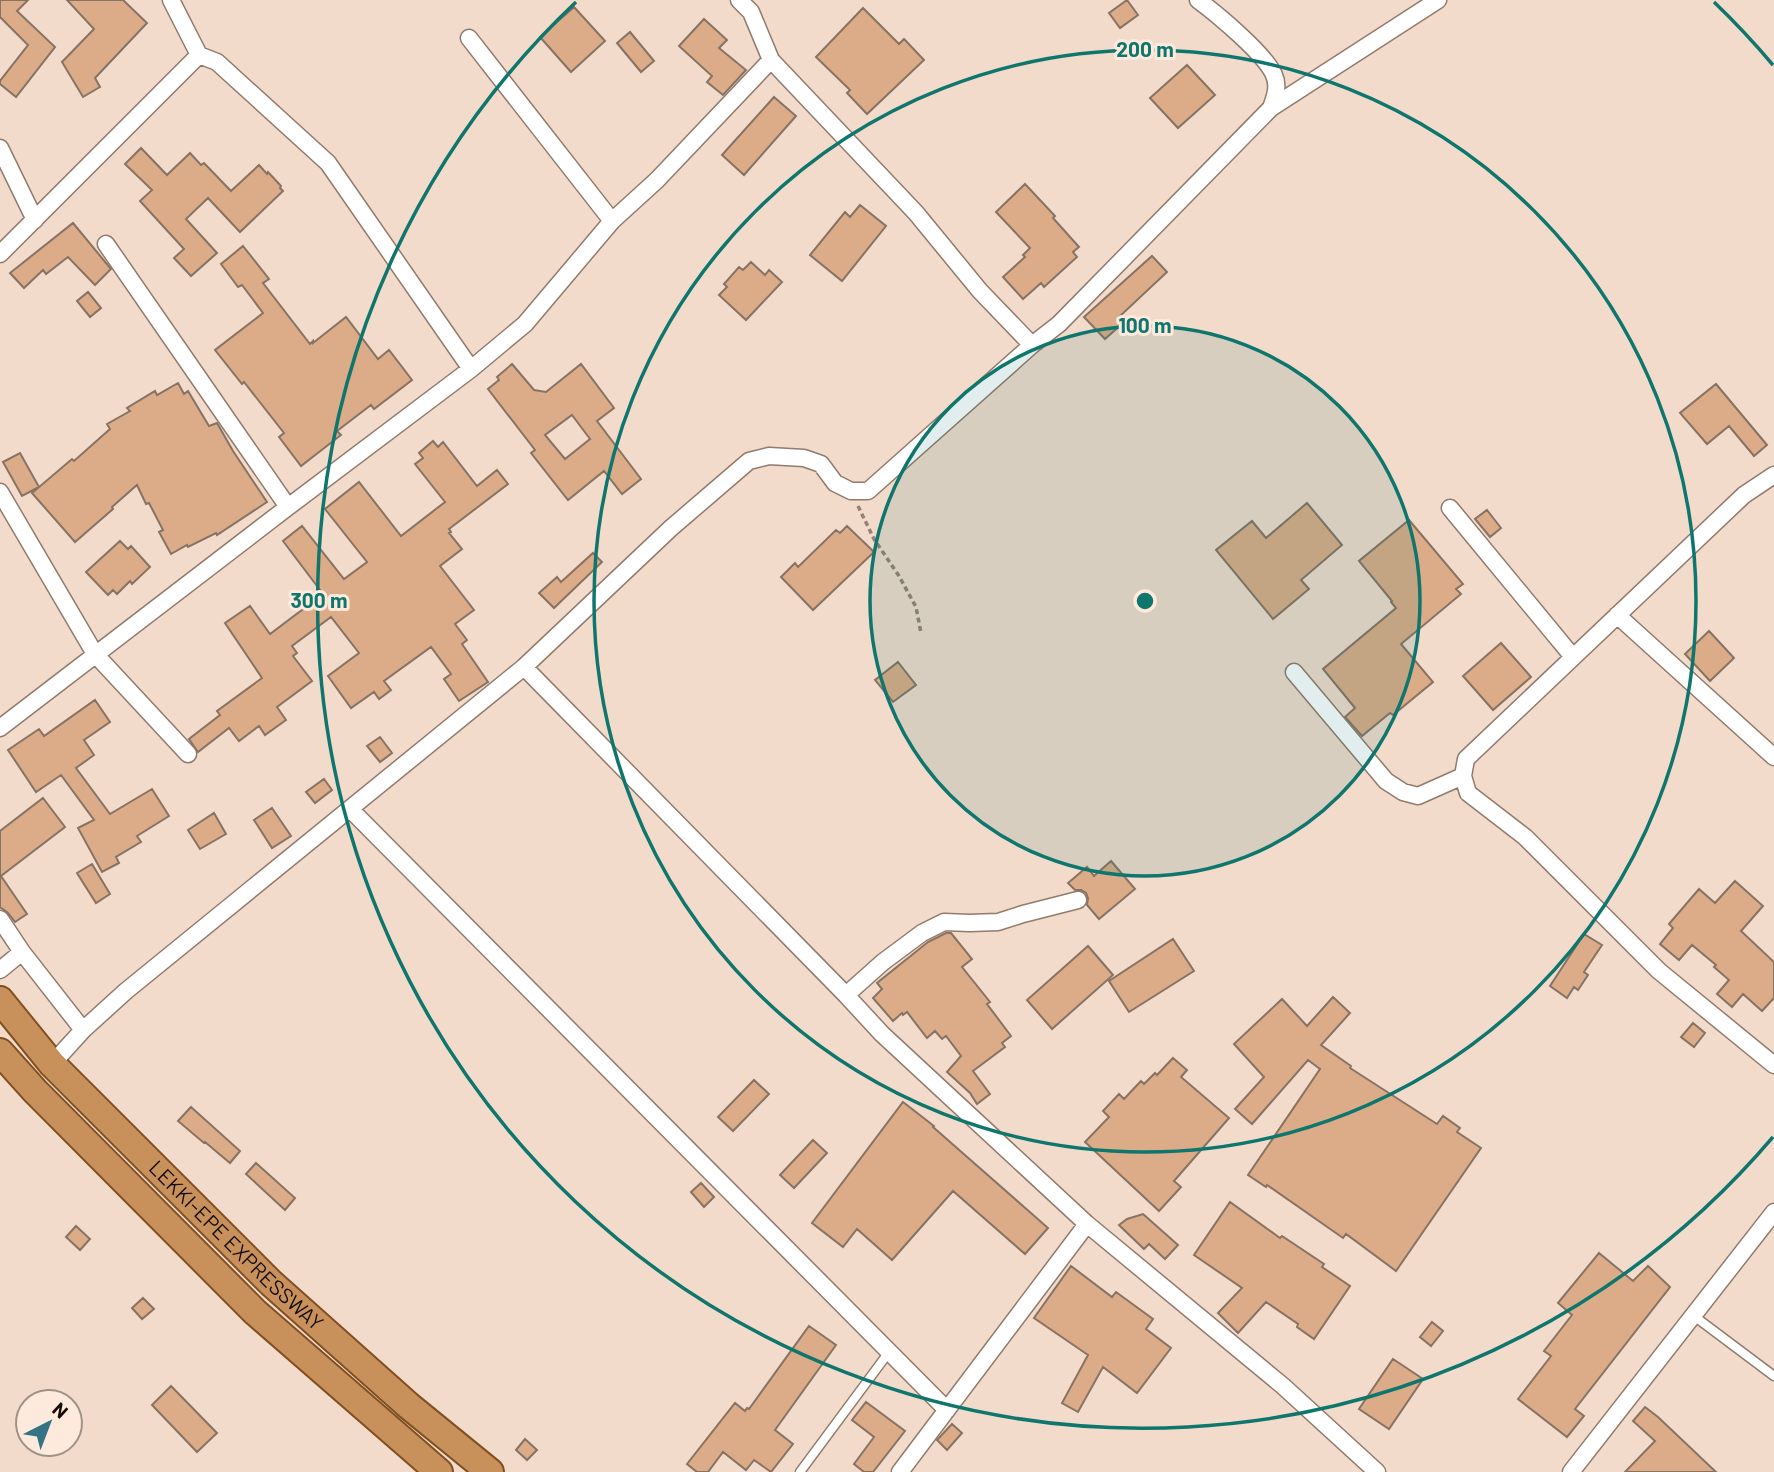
<svg xmlns="http://www.w3.org/2000/svg" width="1774" height="1472" viewBox="0 0 1774 1472" font-family="Barlow,sans-serif">
<style>
.building{fill:#dcab87;stroke:#877364;stroke-width:2;fill-rule:evenodd}
.lines{fill:none;stroke-linecap:round;stroke-linejoin:round}
.service-casing{stroke:#917b6c;stroke-width:11}
.minor-casing{stroke:#917b6c;stroke-width:19}
.trunk-casing{stroke:#815022;stroke-width:30}
.path{stroke:#938276;stroke-width:3.5;stroke-dasharray:5 3.5;stroke-linecap:butt}
.service{stroke:#fff;stroke-width:8}
.minor{stroke:#fff;stroke-width:16}
.trunk{stroke:#c8905a;stroke-width:26}
.ring{fill:none;stroke:#0f766e;stroke-width:3.5}
.labels{text-anchor:middle;stroke-width:6;stroke-linejoin:round;paint-order:stroke}
.street-label{font-size:21px;fill:#140c07;stroke:#fdeadc}
.centre{fill:#0f766e;stroke:#fdeadc;stroke-width:3.5}
.ring-label{font-size:21px;text-anchor:middle;font-weight:bold;fill:#0f766e;stroke:#fdeadc;stroke-width:6;stroke-linejoin:round;paint-order:stroke}
</style>
<rect width="100%" height="100%" fill="#f3dbcb"/>
<path class="building" d="M0 0H28L17 11 55 47 16 97 0 84V81L28 45 0 17Z
M67 0H123L147 23 95 78 100 87 83 97 62 62 94 29Z
M1127 0 1138 15 1120 28 1109 13Z
M574 7 605 41 571 72 540 37Z
M863 8 899 44 904 39 924 60 867 114 847 93 850 90 816 57Z
M704 19 727 40 719 48 746 70 723 95 707 82 712 76 679 46Z
M630 32 654 61 641 72 617 43Z
M1187 65 1215 95 1178 128 1150 98Z
M774 97 796 116 744 175 722 155Z
M141 148 167 175 190 153 201 165 204 163 231 191 259 165 267 174 268 172 281 186 280 188 283 191 240 232 208 198 186 219 217 253 191 276 174 258 184 249 140 201 152 190 125 164Z
M1025 184 1055 216 1053 218 1079 247 1073 252 1077 257 1044 287 1041 283 1023 299 1003 277 1025 257 1023 255 1030 248 996 212Z
M860 205 886 226 842 281 810 255 845 212 850 217Z
M73 223 111 269 95 285 68 257 46 274 43 270 24 288 10 273Z
M243 246 269 279 263 283 310 344 313 341V343L346 317 378 359 389 350 412 380 374 409 371 405 337 431 341 435 301 466 279 437 284 433 244 382 242 384 215 350 263 313 242 285 238 287 221 264Z
M1152 256 1167 272 1119 317 1124 322 1105 339 1084 317Z
M751 262 765 275 769 270 782 282 746 320 719 295 727 287 724 284 739 267 743 270Z
M88 292 101 308 90 317 77 301Z
M512 364 534 390 546 392 581 364 614 408 597 421 641 479 622 494 604 471 568 500 531 453 535 450 488 389 499 380 497 377ZM572 415 590 439 565 459 545 435Z
M178 383 184 394 188 391 209 426 217 423 233 451 267 502 217 535 216 533 188 547 187 545 171 554 159 532 163 530 149 503 146 504 137 485 112 507 113 509 75 542 32 493 72 459 74 461 110 429 107 424 130 411 127 408 155 391 157 395Z
M1716 384 1767 445 1754 456 1729 426 1707 444 1680 413Z
M433 441 438 447 443 442 477 486 497 470 508 484 449 529 451 532 449 533 462 549 440 566 474 610 455 624 467 640 462 644 488 682 459 701 444 679 451 674 431 647 384 681 391 690 379 699 374 692 351 708 328 676 359 653 331 617 292 646 297 653 293 656 312 681 277 707 286 720 265 735 259 726 239 741 229 728 198 752 189 739 220 715 217 711 262 678 225 623 250 606 270 634 323 594 283 541 302 526 344 579 367 562 325 509 359 482 401 536 445 502 415 464 423 458 419 453Z
M20 453 39 487 22 496 3 462Z
M1307 503 1342 545 1301 580 1309 589 1273 619 1216 550 1252 521 1266 538Z
M1487 510 1501 528 1490 537 1475 519Z
M1409 520 1463 584 1456 589 1461 594 1401 644 1433 682 1393 715 1390 713 1362 736 1345 717 1355 708 1323 669 1396 608 1391 602 1392 601 1359 561Z
M847 526 874 552 813 610 781 577 795 563 798 567 836 530 840 533Z
M120 541 128 549 131 546 150 567 132 584 130 581 117 594 113 590 108 595 86 572Z
M593 553 602 562 554 608 539 593 557 577 561 582Z
M1709 631 1734 658 1710 681 1685 654Z
M1501 643 1531 677 1493 710 1463 676Z
M898 662 916 685 893 702 875 680Z
M95 700 110 722 84 740 94 755 76 768 110 814 152 789 169 816 137 836 141 842 116 857 119 863 102 872 78 828 94 820 61 775 36 792 8 750 39 729 44 736Z
M380 737 392 753 380 762 367 746Z
M324 779 332 790 315 803 306 792Z
M43 798 65 827 1 876 27 914 15 922 8 913 0 907V831Z
M272 808 291 836 272 848 254 820Z
M214 813 226 834 200 849 188 830Z
M1111 861 1135 889 1099 919 1087 905 1088 898 1086 893 1081 890H1075L1068 883 1087 867 1094 876Z
M92 864 110 894 96 903 77 873Z
M1735 881 1763 906 1741 931 1774 962V998L1762 1011 1743 994 1732 1007 1717 994 1729 980 1714 967 1716 965 1692 945 1679 960 1660 944 1673 928 1669 924 1699 889 1715 903Z
M946 933H951L972 959 962 967 990 1002 987 1004 1011 1036 1002 1043 1005 1047 973 1071 990 1094 977 1104 970 1093 947 1072 961 1056 946 1036 942 1039 935 1031 927 1038 907 1012 903 1015 902 1013 893 1021 873 998 882 989 877 983 928 942Z
M1584 934 1602 945 1584 972 1588 975 1578 990 1574 987 1567 998 1550 986Z
M1173 939 1194 971 1129 1012 1109 981Z
M1088 946 1113 975 1052 1029 1027 1000Z
M1333 997 1350 1013 1321 1045 1351 1066 1350 1068 1437 1124 1443 1116 1460 1128 1457 1132 1481 1148 1396 1271 1346 1234 1343 1238 1267 1185 1266 1187 1248 1175 1320 1069 1308 1060 1252 1124 1235 1109 1264 1077 1234 1044 1282 999 1307 1026Z
M1693 1023 1705 1033 1694 1047 1681 1037Z
M1173 1058 1187 1070 1181 1077 1229 1118 1174 1181 1181 1187 1159 1211 1085 1142 1109 1117 1103 1111 1119 1094 1124 1099 1141 1081 1144 1084 1155 1073 1157 1075Z
M754 1080 769 1094 733 1131 718 1117Z
M903 1102 934 1126 933 1127 1048 1228 1025 1254 953 1191 892 1260 857 1229 843 1247 812 1223Z
M191 1107 240 1151 230 1163 205 1142 204 1143 178 1121Z
M813 1140 827 1153 794 1188 780 1175Z
M256 1163 295 1198 285 1210 246 1174Z
M701 1183 714 1197 704 1207 691 1192Z
M1230 1202 1280 1238 1282 1236 1324 1264 1322 1267 1350 1286 1314 1339 1297 1327 1298 1324 1266 1302 1238 1333 1218 1313 1242 1288 1194 1255Z
M1143 1214 1178 1245 1165 1259 1149 1244 1144 1249 1119 1225 1127 1219Z
M76 1226 90 1239 80 1250 66 1237Z
M1599 1253 1633 1281 1648 1266 1670 1287 1575 1409 1584 1416 1567 1437 1518 1399 1551 1356 1544 1351 1572 1315 1558 1303Z
M1071 1266 1112 1297 1116 1292 1153 1319 1146 1329 1171 1348 1137 1393 1103 1367 1078 1412 1062 1403 1088 1355 1034 1318Z
M143 1298 154 1309 142 1319 132 1308Z
M1432 1322 1443 1331 1431 1346 1420 1337Z
M809 1326 836 1345 775 1430 793 1444 771 1472 754 1460 746 1470 723 1452 708 1472H697L687 1464 735 1403 745 1411 747 1408 749 1409Z
M1393 1359 1423 1379 1389 1429 1359 1409Z
M171 1386 217 1433 197 1452 152 1405Z
M866 1402 905 1431 873 1472H864L854 1464 874 1437 852 1420Z
M1645 1407 1658 1417 1716 1472H1625L1655 1441 1633 1421Z
M952 1424 962 1433 947 1450 937 1440Z
M525 1439 537 1450 527 1460 516 1450Z"/>
<g class="lines">
<defs>
<path id="service" d="M1694 1316 1774 1376
M800 1472 889 1352"/>
<path id="minor" d="M171 0 199 55 217 62 328 163 471 369
M739 0 751 12 771 60 916 213 980 291 1032 345 1059 324 1271 108C1275 97 1279 86 1274 75 1266 55 1217 14 1198 0
M469 38 612 221
M1271 108 1438 0
M0 148 35 220
M106 244 288 507
M0 254 199 55
M1774 475 1744 495 1466 759 1463 776 1468 793 1525 837 1659 971 1774 1065
M0 492 95 654 188 754
M1450 508 1573 657
M1617 615 1774 757
M524 667 846 995 882 1034 1087 1224 1283 1386 1377 1472
M1294 672 1386 781 1403 792 1418 796 1463 776
M0 728 288 507 471 369 525 324 612 221 657 180 771 60
M350 809 947 1410
M0 919 22 952 83 1030
M0 970 22 952
M846 995 883 962 922 933 944 922 970 923 998 922 1023 914 1078 900
M52 1064 83 1030 126 991 524 667 671 528 749 461 769 456 804 458 821 464 835 483 851 491H868L1032 345
M900 1472 1087 1224
M1571 1472 1774 1212"/>
<g id="trunk">
<path id="s1" d="M0 1000 52 1064 271 1283 409 1406 490 1472"/>
<path d="M0 1052 35 1091 255 1312 439 1472"/>
</g>
</defs>
<use href="#service" class="service-casing"/>
<use href="#minor" class="minor-casing"/>
<use href="#trunk" class="trunk-casing"/>
<path class="path" d="M858 506 874 539 899 576 916 607 921 633"/>
<use href="#service" class="service"/>
<use href="#minor" class="minor"/>
<use href="#trunk" class="trunk"/>
</g>
<circle cx="1145" cy="601" r="275" fill="#0f766e" fill-opacity=".12"/>
<g class="ring">
<circle cx="1145" cy="601" r="275"/>
<circle cx="1145" cy="601" r="551"/>
<path d="M1773 1137A826 826 0 1 1 576 2M1714 2A826 826 0 0 1 1773 65"/>
</g>
<g class="labels">
<g class="street-label">
<text dy="7" stroke="none"><textPath href="#s1" startOffset="341">LEKKI-EPE EXPRESSWAY</textPath></text>
</g>
</g>
<circle cx="1145" cy="601" r="10" class="centre"/>
<g class="ring-label">
<text x="1145" y="57">200 m</text>
<text x="1145" y="333">100 m</text>
<text x="319" y="608">300 m</text>
</g>
<g transform="translate(49 1423) rotate(42)"><circle r="33" fill="#fdeadc" stroke="#a09187" stroke-width="2"/>
<path d="M0-5L12 26L0 18L-12 26Z" fill="#327386"/>
<text y="-10" font-size="19" font-weight="bold" text-anchor="middle" fill="#140c07">N</text>
</g>
</svg>
